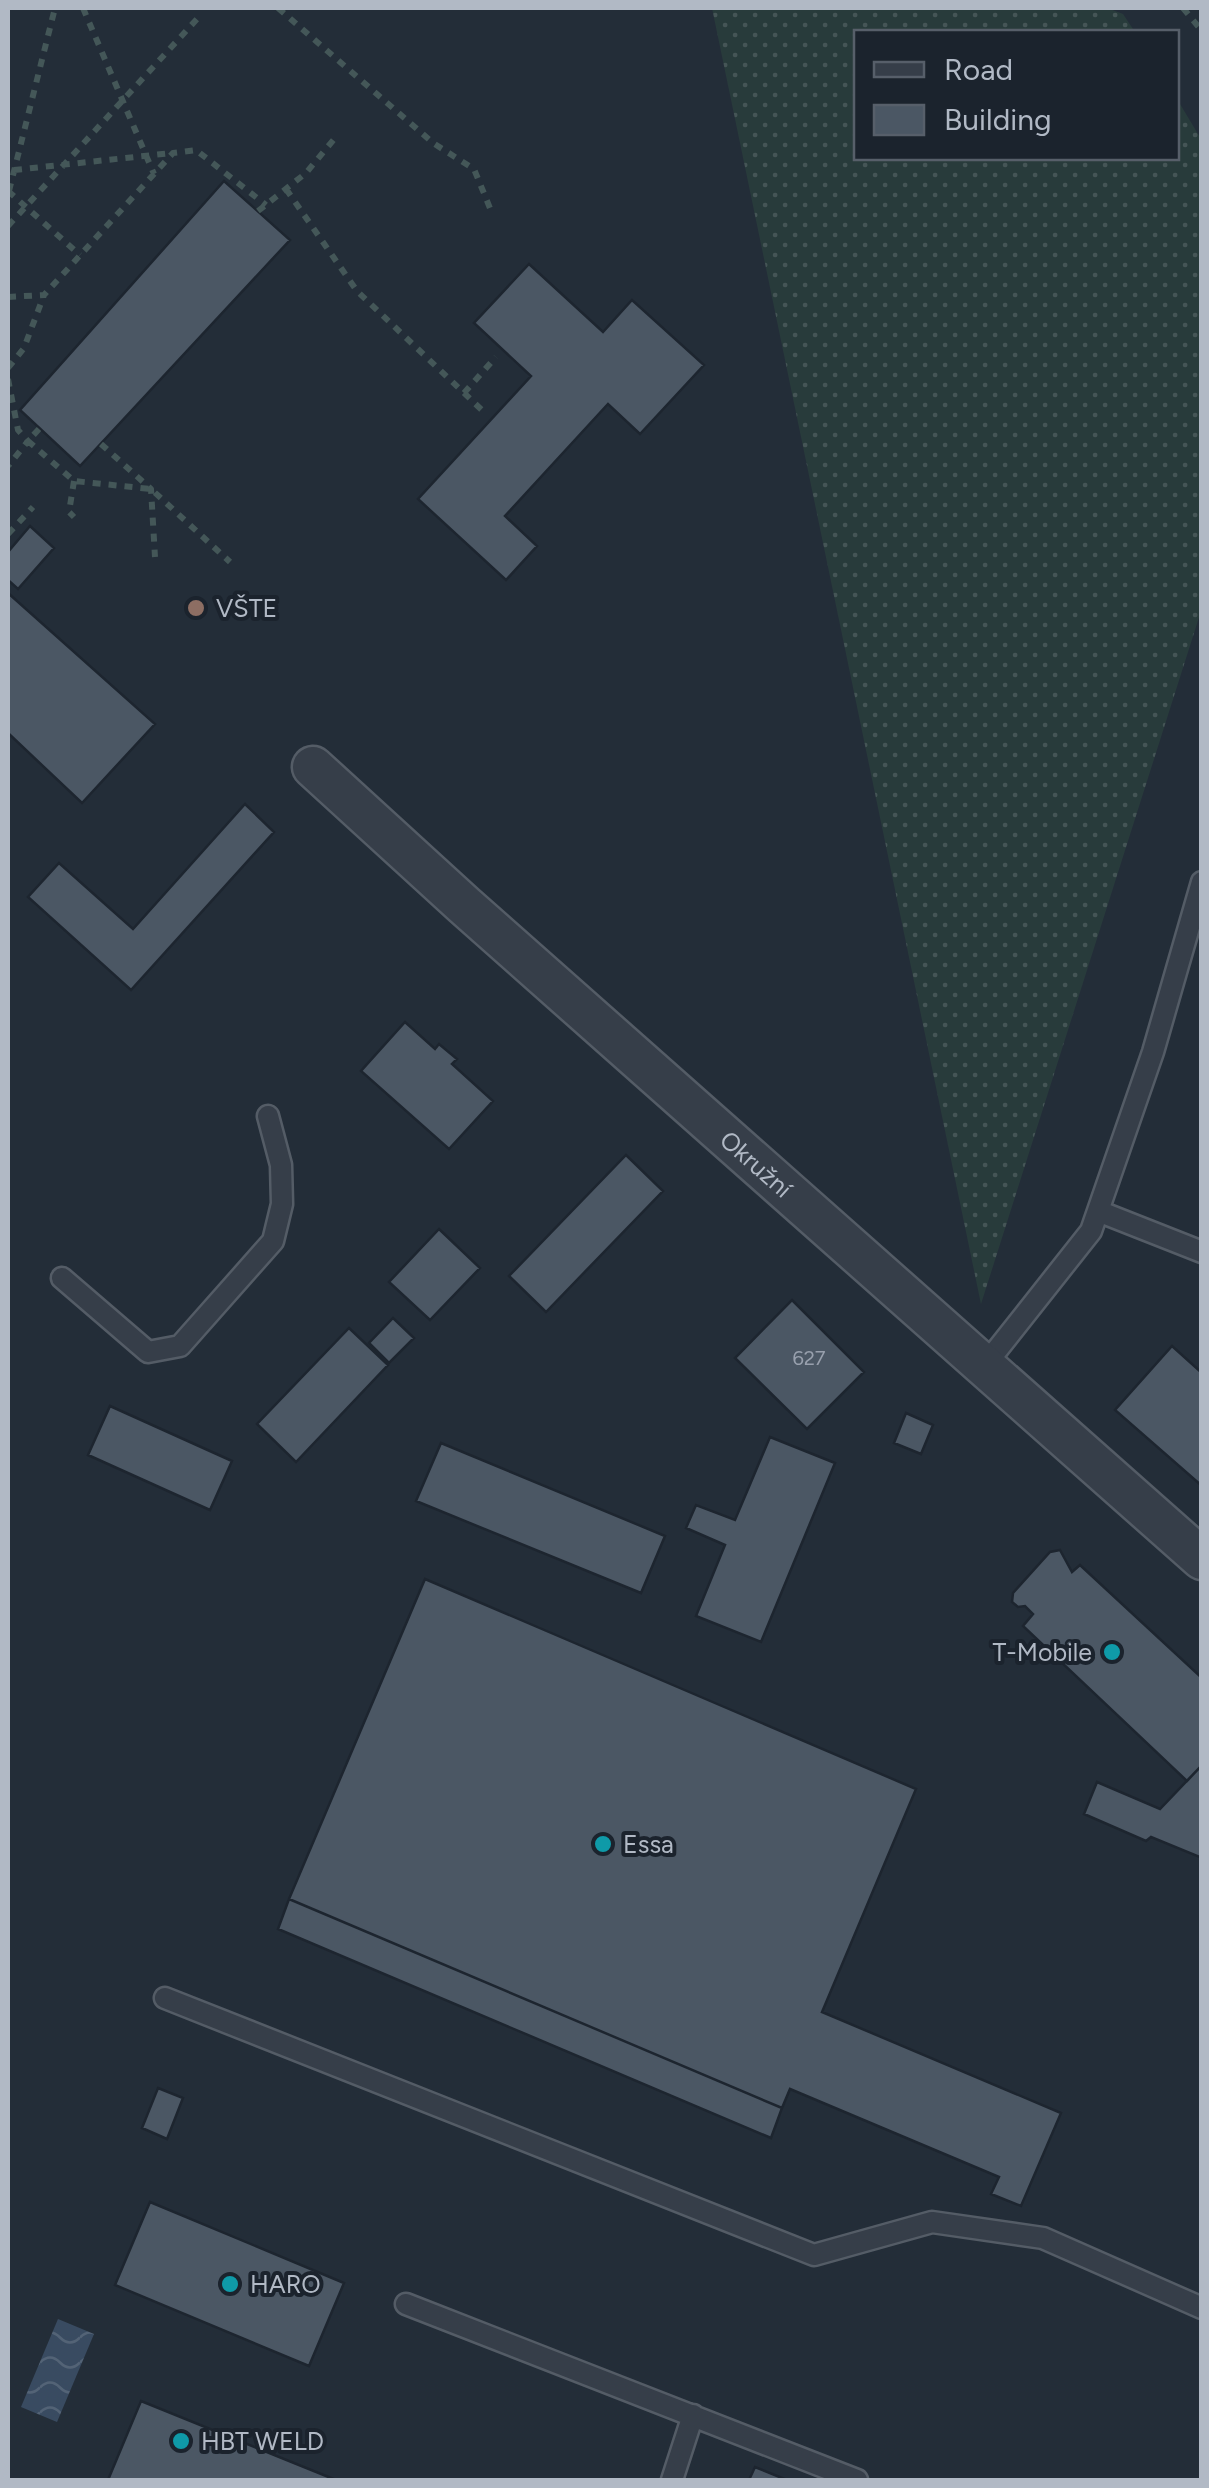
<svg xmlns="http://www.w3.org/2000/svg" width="1209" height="2488" viewBox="0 0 1209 2488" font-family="Figtree,sans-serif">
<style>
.grass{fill:url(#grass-dots)}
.water{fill:url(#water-waves)}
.building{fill:#4b5764;stroke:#1d252f;stroke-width:2.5}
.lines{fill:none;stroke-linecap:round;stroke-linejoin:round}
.service-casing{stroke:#545c66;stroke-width:25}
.minor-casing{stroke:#545c66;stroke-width:45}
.path{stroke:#445758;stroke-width:6;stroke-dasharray:8 8;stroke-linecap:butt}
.service{stroke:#363e49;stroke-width:20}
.minor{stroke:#363e49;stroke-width:40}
.education-dot{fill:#8d6e63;stroke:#1b232d;stroke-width:4}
.culture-dot{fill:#0f9aa8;stroke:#1b232d;stroke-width:4}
.labels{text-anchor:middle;stroke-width:8;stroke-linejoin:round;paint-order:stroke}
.number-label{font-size:20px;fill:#98a0ad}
.poi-label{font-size:25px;fill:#b1b9c5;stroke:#1b232d;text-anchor:start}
.street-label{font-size:25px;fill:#b1b9c5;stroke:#1b232d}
</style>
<defs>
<pattern id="grass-dots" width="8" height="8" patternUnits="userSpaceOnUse" patternTransform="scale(2.5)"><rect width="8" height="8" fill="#283b3b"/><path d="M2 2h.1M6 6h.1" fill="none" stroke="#455556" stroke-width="1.8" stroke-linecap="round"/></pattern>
<pattern id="water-waves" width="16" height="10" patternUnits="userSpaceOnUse" patternTransform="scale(2.5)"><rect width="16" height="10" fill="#394b61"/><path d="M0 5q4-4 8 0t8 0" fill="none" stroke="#536376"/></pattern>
</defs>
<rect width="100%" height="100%" fill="#232d38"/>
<path class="grass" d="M712 8H1107L1123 14 1135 32H856V158H1176L1177 99 1201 139V611L981 1304Z"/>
<path class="water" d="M58 2319 94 2334 57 2422 21 2407Z"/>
<path class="building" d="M224 181 290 240 80 466 20 410Z
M529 264 603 332 632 300 704 365 640 434 608 404 505 516 537 546 506 580 418 499 531 376 474 323Z
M30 526 54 548 18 589 8 580V552Z
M8 593 155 724 82 803 8 733Z
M245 804 274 832 131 990 28 897 59 863 133 929Z
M405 1022 435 1049 439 1044 457 1059 452 1064 493 1101 449 1149 361 1071Z
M626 1155 663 1191 546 1312 509 1276Z
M439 1229 480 1268 430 1320 389 1282Z
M792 1300 864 1372 807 1429 735 1358Z
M393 1318 414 1338 389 1363 369 1343Z
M349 1328 388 1365 296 1462 257 1424Z
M1172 1346 1202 1373V1486L1115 1410Z
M110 1406 232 1461 210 1510 88 1455Z
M906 1413 933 1425 921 1454 894 1443Z
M770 1437 835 1463 761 1642 696 1616 725 1545 686 1528 696 1505 735 1520Z
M441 1443 665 1536 641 1593 416 1501Z
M1060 1550 1072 1572 1080 1565 1202 1678V1765L1187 1781 1023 1626 1033 1614 1025 1606 1018 1607 1012 1602 1013 1593 1050 1552Z
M425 1579 916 1789 822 2012 1061 2113 1021 2206 991 2194 999 2177 790 2089 782 2108 289 1899Z
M1202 1765V1858L1151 1837 1146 1841 1084 1814 1097 1782 1160 1809Z
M289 1899 782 2108 771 2138 278 1929Z
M158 2088 183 2098 167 2139 142 2128Z
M150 2202 344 2283 309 2366 115 2285Z
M141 2401 336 2480H108Z
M755 2467 787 2480H749Z"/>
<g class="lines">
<defs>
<path id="service" d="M1098 1211 1202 1252
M62 1278 148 1352 180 1346 273 1241 282 1204 281 1165 268 1116
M985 1365 1091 1231 1153 1052 1202 882
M165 1998 814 2255 932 2222 1043 2238 1202 2308
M406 2304 857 2480
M672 2480 693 2415"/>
<g id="minor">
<path id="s1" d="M313 767 464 905 1202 1559"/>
</g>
</defs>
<use href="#service" class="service-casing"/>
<use href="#minor" class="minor-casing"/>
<path class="path" d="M83 8 154 174
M278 8 433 143 474 169 492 213
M1183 8 1202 31
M14 170 172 153
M286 189 357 291 485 413
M8 191 80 255
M9 191 55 8
M258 211 306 173 335 138
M8 226 197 19
M8 297 44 295 173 153 196 150 266 205
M8 368 24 348 44 295
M8 379 18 430 28 441 8 466
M464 393 496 357
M39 429 28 441 74 481 151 489 230 562
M101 444 151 489 155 557
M74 481 69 512 74 517
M8 534 33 507"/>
<use href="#service" class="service"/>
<use href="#minor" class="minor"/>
</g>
<circle class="education-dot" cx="196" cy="608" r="10"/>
<g class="culture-dot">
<circle cx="1112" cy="1652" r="10"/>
<circle cx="603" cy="1844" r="10"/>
<circle cx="230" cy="2284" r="10"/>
<circle cx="181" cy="2441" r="10"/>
</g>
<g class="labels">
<g class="number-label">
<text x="809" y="1365">627</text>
</g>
<g class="poi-label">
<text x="216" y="617">VŠTE</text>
<text x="1092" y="1661" text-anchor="end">T-Mobile</text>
<text x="623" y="1853">Essa</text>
<text x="250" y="2293">HARO</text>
<text x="201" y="2450">HBT WELD</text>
</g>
<g class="street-label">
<text dy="9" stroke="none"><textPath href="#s1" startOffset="595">Okružní</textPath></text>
</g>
</g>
<rect width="1209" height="2488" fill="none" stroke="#b1b9c5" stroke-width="20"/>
<rect x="854" y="30" width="325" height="130" fill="#1b232d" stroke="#575f6a" stroke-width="2.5"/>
<rect x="874" y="62" width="50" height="15" fill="#363e49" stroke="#575f6a" stroke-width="2.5"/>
<text x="944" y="80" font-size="30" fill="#b1b9c5">Road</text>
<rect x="874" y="105" width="50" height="30" fill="#4b5764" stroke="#575f6a" stroke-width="2.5"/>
<text x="944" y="130" font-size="30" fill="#b1b9c5">Building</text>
</svg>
